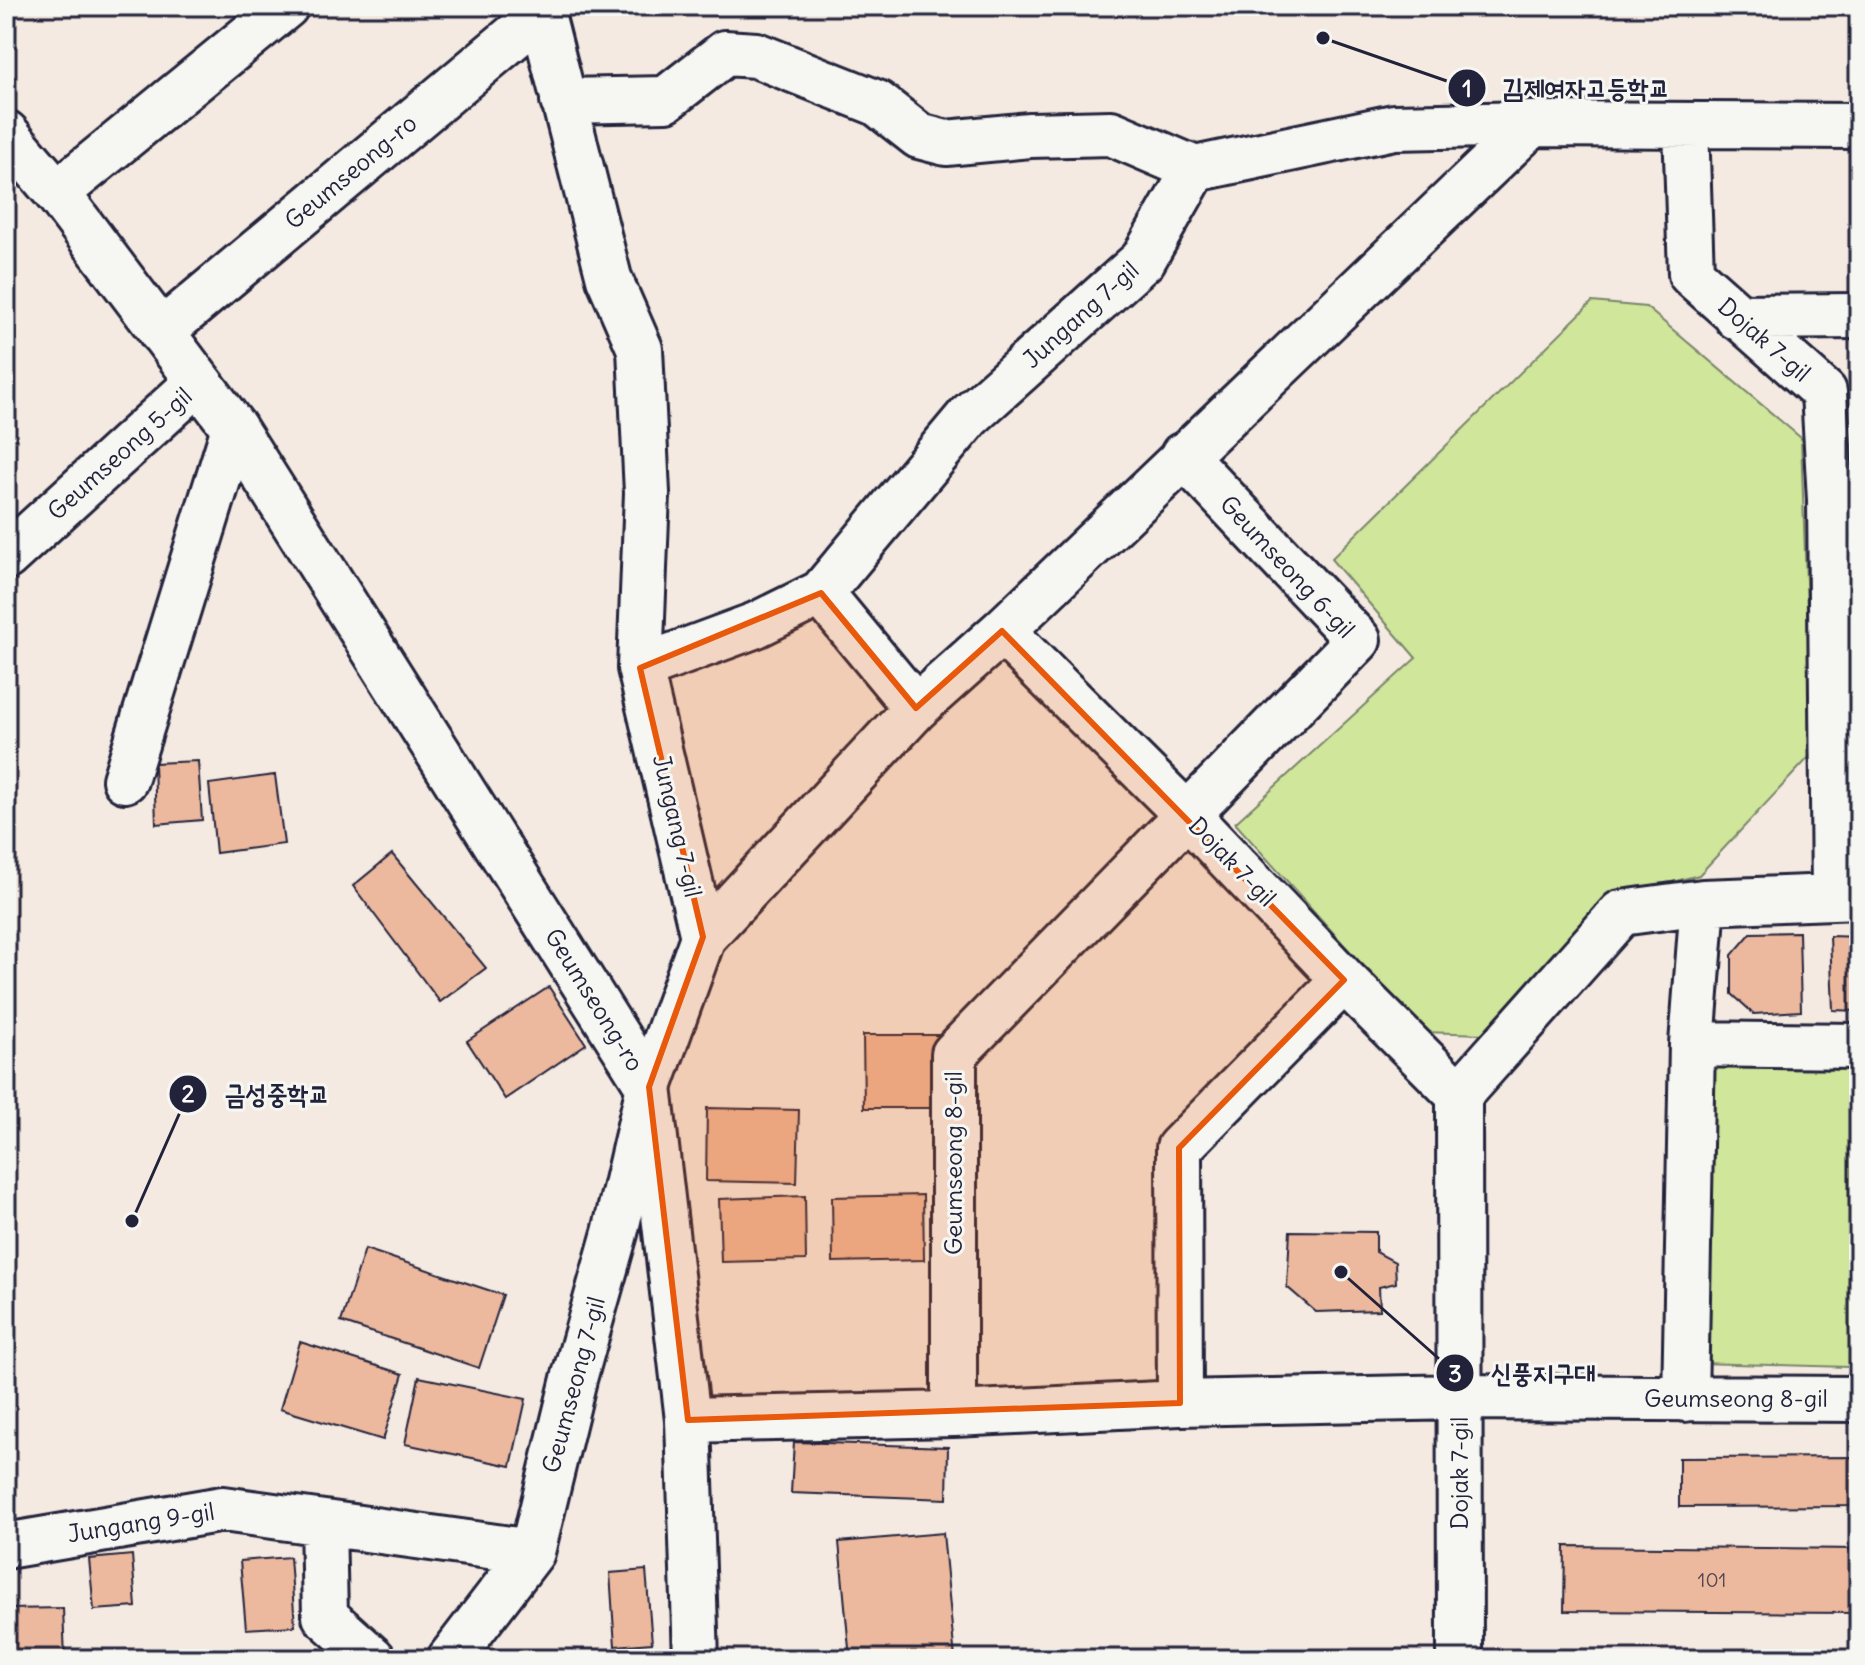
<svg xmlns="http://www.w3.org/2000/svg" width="1865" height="1665" viewBox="0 0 1865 1665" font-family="Delius,'Poor Story',sans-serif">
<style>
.green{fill:#d0e69b;stroke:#79846b;stroke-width:2}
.building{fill:#edb99e;stroke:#22223b;stroke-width:2}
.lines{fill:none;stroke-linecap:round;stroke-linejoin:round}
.street-casing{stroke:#22223b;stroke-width:50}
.secondary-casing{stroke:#22223b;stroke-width:50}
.street{stroke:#f6f6f2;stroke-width:44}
.secondary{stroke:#f6f6f2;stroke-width:44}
.marked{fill:#e8590c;fill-opacity:0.2;stroke:#e8590c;stroke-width:6;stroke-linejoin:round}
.labels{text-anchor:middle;stroke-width:6;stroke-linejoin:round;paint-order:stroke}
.number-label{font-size:20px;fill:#554854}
.street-label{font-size:24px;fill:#22223b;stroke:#f6f6f2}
.leader{fill:none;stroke:#22223b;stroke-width:3}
.callout-dot{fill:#22223b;stroke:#f6f6f2;stroke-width:3}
.mark-label{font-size:24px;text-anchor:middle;font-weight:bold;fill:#fff}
.callout-label{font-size:26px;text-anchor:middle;font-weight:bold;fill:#22223b;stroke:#f6f6f2;stroke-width:6;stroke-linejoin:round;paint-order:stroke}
</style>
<rect width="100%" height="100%" fill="#f4eae1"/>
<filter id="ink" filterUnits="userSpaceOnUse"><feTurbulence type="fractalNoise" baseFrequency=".0125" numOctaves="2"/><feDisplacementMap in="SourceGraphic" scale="16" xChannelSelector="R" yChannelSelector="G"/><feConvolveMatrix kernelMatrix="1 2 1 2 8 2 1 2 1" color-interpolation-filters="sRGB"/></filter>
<g filter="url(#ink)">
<path class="green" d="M1592 302 1646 307 1801 438 1812 754 1699 875 1612 898 1485 1034 1422 1032 1235 823 1416 658 1331 559Z
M1710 1062 1859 1067V1357L1849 1367 1699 1363Z"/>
<path class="building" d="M198 761 202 820 156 824 154 763Z
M275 775 284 844 216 853 209 784Z
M392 854 486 968 440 1002 353 886Z
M1799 932 1801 1011 1754 1014 1732 994V955L1751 933Z
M1830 936 1859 937V1011L1833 1010Z
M549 987 586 1044 505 1099 467 1041Z
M863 1035H943L944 1108H864Z
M707 1108 799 1110 797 1183 706 1181Z
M923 1195 924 1260 833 1262 832 1197Z
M805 1196 806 1260 721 1262 719 1199Z
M1290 1231 1376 1232V1252L1395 1262 1396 1283 1379 1287 1380 1310 1316 1312 1287 1287Z
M365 1249 503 1295 479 1368 341 1322Z
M300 1342 403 1374 383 1440 280 1409Z
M419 1377 526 1399 511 1466 405 1444Z
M794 1442 948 1447 947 1499 791 1493Z
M1859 1457V1506L1679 1507V1458Z
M943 1533 955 1659H850L839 1542Z
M1565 1546 1859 1549V1613L1564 1611Z
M132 1555 136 1607 94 1610 89 1559Z
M290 1557 295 1626 246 1629 240 1561Z
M646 1570 652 1643 615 1646 610 1573Z
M63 1608 65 1659H9L8 1609Z"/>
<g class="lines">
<defs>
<path id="street" d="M540 6 609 278 640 349 647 493 640 668 703 937
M563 101 666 99 725 53 756 55 877 103 919 136 946 143 1030 135 1111 133 1195 169
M1686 126 1691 274 1824 392 1830 500 1834 895
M1195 169 1394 127 1532 124
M57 193 286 6
M1737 317 1859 316
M161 332 542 13
M6 557 198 382
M821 593 916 708
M1002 631 1188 816 1344 980 1459 1095
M640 668 756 625 821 593 969 416 1143 260 1195 169
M125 780 234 428
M1692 1044 1859 1046
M1685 1399 1692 1044 1703 902
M1180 1403 1179 1148 1344 980
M954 1414V1054L1358 640 1183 455
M688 1420 954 1414 1180 1403 1460 1397 1859 1399
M323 1523 325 1616 373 1659
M6 1546 223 1509 532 1552
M450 1659 532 1552 574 1379 615 1233 649 1087 703 937 916 708 1002 631 1532 124 1859 126
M1460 1659 1459 1095 1621 913 1703 902 1859 896"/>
<path id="secondary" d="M6 133 57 193 234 428 649 1087 688 1420 696 1659"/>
</defs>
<use href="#street" class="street-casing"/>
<use href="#secondary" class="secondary-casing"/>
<use href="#street" class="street"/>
<use href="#secondary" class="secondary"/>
</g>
</g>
<path class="marked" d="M821 593 916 708 1002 631 1344 980 1179 1148 1180 1403 688 1420 649 1087 703 937 640 668Z"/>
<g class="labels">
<g class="number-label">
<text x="1712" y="1587">101</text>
</g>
<g class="street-label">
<text transform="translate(351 172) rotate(-40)" y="8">Geumseong-ro</text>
<text transform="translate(1081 315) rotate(-42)" y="8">Jungang 7-gil</text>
<text transform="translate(1764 340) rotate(41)" y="8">Dojak 7-gil</text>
<text transform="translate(120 454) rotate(-42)" y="8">Geumseong 5-gil</text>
<text transform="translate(1287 567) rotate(47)" y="8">Geumseong 6-gil</text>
<text transform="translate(677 826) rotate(77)" y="8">Jungang 7-gil</text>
<text transform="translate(1232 862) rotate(46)" y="8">Dojak 7-gil</text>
<text transform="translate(594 1000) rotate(58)" y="8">Geumseong-ro</text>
<text transform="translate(954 1163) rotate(-90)" y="8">Geumseong 8-gil</text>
<text transform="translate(574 1385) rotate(-75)" y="8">Geumseong 7-gil</text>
<text x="1736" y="1407">Geumseong 8-gil</text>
<text transform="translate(1460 1473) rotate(-90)" y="8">Dojak 7-gil</text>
<text transform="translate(141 1523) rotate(-9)" y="8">Jungang 9-gil</text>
</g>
</g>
<path class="leader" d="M1323 38L1467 88M132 1221L188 1094M1341 1272L1455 1373"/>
<g class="callout-dot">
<circle cx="1323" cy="38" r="8"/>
<circle cx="132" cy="1221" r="8"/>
<circle cx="1341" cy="1272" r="8"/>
<circle cx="1467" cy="88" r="20"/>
<circle cx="188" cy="1094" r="20"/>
<circle cx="1455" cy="1373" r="20"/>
</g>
<g class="mark-label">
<text x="1467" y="97">1</text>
<text x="188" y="1102">2</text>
<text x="1455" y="1382">3</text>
</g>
<g class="callout-label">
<text x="1586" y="97">김제여자고등학교</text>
<text x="277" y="1103">금성중학교</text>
<text x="1543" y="1382">신풍지구대</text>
</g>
<rect width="1865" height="1665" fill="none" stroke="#f6f6f2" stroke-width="32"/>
<rect x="16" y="16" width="1833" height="1633" fill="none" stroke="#22223b" stroke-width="3" filter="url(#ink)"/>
</svg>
